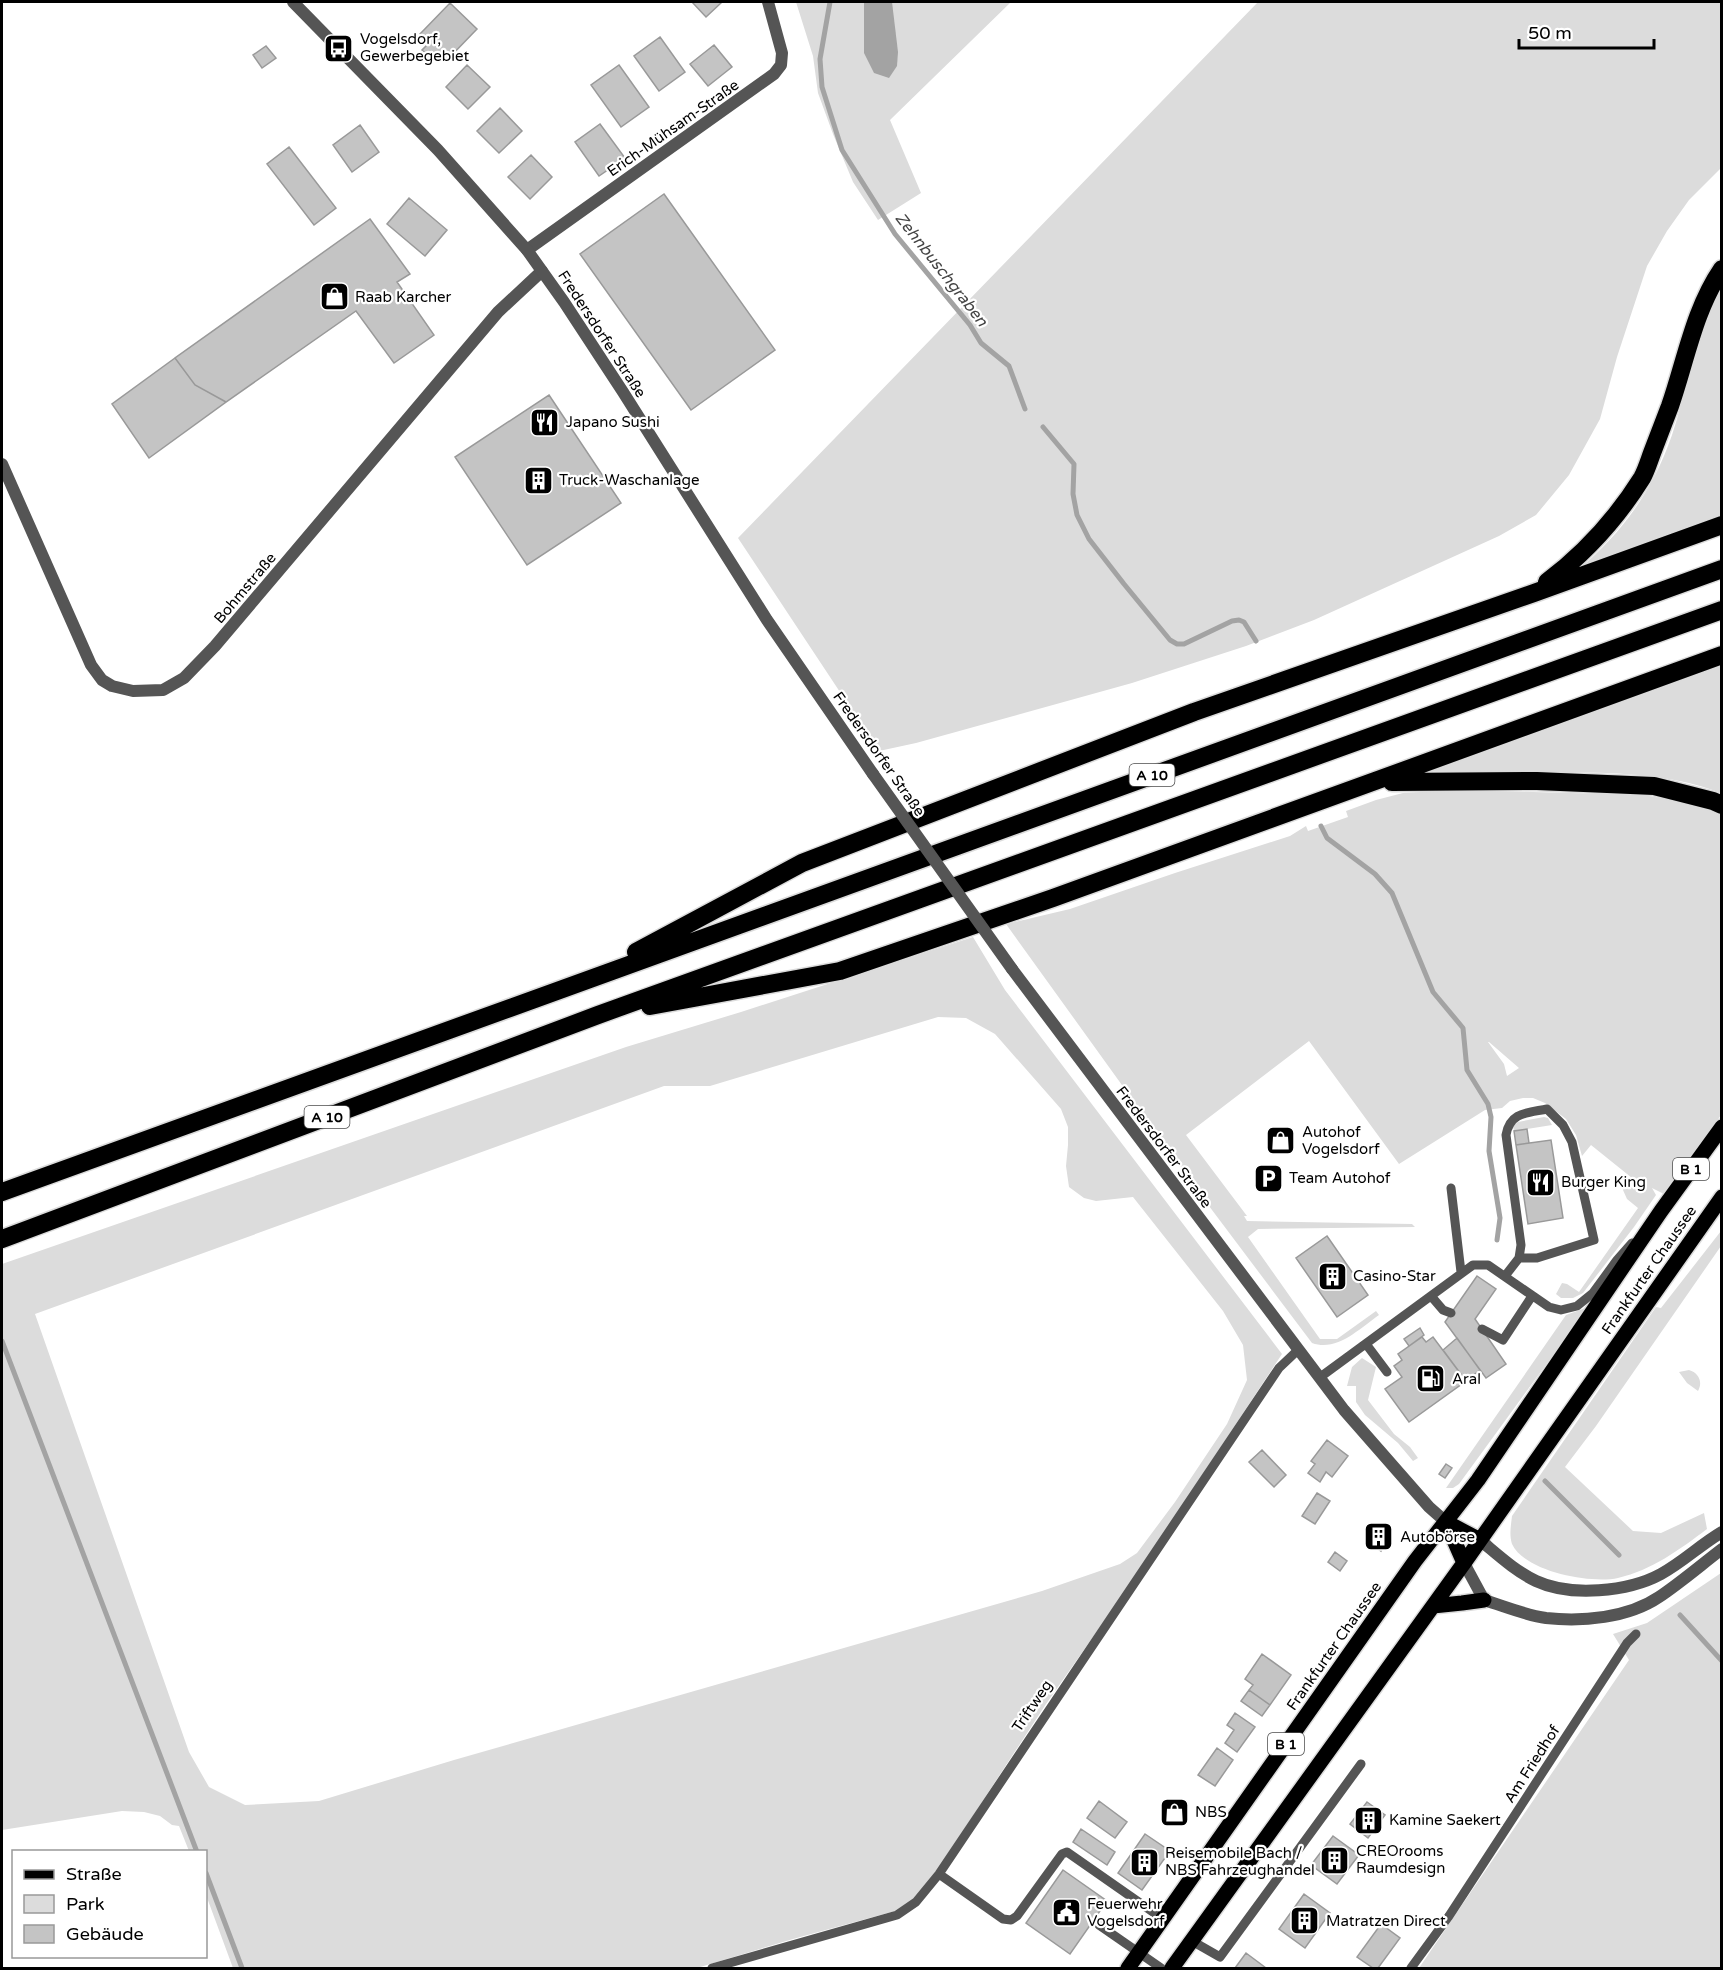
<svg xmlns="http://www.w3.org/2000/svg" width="1723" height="1970" viewBox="0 0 1723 1970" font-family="'Varela Round',sans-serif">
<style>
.green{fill:#dcdcdc;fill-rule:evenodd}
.water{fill:#a3a3a3}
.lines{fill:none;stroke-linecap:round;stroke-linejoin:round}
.stream{stroke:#a3a3a3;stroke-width:5}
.building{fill:#c4c4c4;stroke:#999;stroke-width:1.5}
.primary-casing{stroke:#dbdbdb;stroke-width:18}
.motorway-casing{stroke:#dbdbdb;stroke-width:21}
.service{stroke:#555;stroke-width:9}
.minor{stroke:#555;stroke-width:12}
.tertiary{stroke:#555;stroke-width:12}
.primary{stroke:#000;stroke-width:15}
.motorway{stroke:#000;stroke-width:18}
.tertiary-bridge{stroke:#555;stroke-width:12}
.labels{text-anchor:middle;stroke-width:4.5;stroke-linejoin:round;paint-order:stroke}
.shield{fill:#fff;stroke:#4c4c4c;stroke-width:1.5}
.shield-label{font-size:14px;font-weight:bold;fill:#000}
.poi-label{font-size:15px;fill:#000;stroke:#fff;text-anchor:start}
.street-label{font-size:15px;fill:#000;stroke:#fff}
.water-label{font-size:16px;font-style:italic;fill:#444;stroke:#fff}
</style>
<rect width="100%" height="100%" fill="#fff"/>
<path class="green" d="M796 2H1011L890 120 921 193 878 220 853 182 833 134 818 93 813 56Z
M1258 2H1721V168L1689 200 1667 231 1647 266 1617 357 1600 419 1569 475 1536 515 1499 536 1314 620 1246 646 1132 683 916 743 879 751 738 538Z
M1721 288V518L1579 569C1623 532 1653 490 1672 435 1679 414 1684 391 1691 369 1698 345 1707 309 1721 288Z
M1721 663V793C1665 772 1612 773 1553 772 1510 772 1467 772 1423 771Z
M1455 790 1643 795 1690 803 1721 815V1115L1666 1195 1652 1188 1656 1195 1634 1227 1583 1293 1573 1298H1561L1556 1294 1562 1283 1567 1284 1579 1292 1638 1208 1627 1199 1623 1190 1632 1178 1591 1145 1582 1156 1576 1135 1566 1119 1545 1103 1533 1098H1523L1510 1101 1502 1108 1485 1110 1399 1164 1309 1041 1186 1135 1247 1216H1244L1247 1221 1412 1224 1415 1227 1258 1229 1248 1237 1320 1339H1337L1376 1311 1379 1315C1359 1329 1337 1352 1312 1343L1209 1206 1006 924 1070 909 1175 873 1290 836 1306 826 1308 831 1348 817 1346 811 1376 800 1403 793ZM1488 1042H1489L1519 1068 1507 1076 1504 1064Z
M973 937 1005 990 1282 1354 1137 1574 1046 1704 931 1880 913 1900 895 1911 793 1939 697 1968H233L206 1895V1852L189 1851 179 1826 172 1825 160 1816 144 1812 122 1811 2 1830V1264L626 1047 741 1012ZM938 1017 966 1018 995 1034 1061 1109 1068 1127V1145L1066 1166 1069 1187 1084 1198 1096 1201 1133 1197 1223 1311 1243 1345 1247 1380 1227 1424 1175 1502 1137 1553 1120 1564 1042 1591 454 1760 319 1801 245 1805 209 1787 189 1752 35 1314 664 1086H710Z
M1544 1117 1548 1118 1552 1125 1514 1131 1513 1126 1518 1122Z
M1721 1231V1246L1596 1426 1565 1467 1633 1531 1661 1533 1704 1513 1707 1529C1679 1550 1652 1570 1618 1578 1591 1584 1525 1572 1512 1544 1509 1535 1511 1525 1512 1516L1656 1307 1661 1308Z
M1588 1307 1459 1484 1453 1488H1446L1566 1315Z
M1362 1358 1376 1367 1368 1400 1394 1434 1410 1447 1418 1458 1413 1461 1398 1443 1365 1415 1356 1402V1386H1347L1352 1367Z
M1689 1370C1699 1373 1703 1382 1698 1391L1687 1383 1679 1372Z
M1721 1573V1968H1419L1629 1660 1613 1634 1647 1623Z"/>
<path class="water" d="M864 2H892L898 52 897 66 889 78 874 73 864 53Z"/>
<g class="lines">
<path class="stream" d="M830 2 820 59 822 87 842 150 895 234 970 325 981 343 1009 366 1025 409
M1043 427 1074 464 1073 494 1077 515 1089 539 1124 584 1170 640 1177 644H1184L1232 621 1239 620 1244 622 1256 641
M1321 826 1327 838 1375 874 1392 893 1433 992 1463 1028 1467 1070 1488 1104 1491 1117 1489 1151 1500 1218 1497 1240
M2 1341 197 1852
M1545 1481 1619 1555
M1680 1615 1722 1661
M206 1873 242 1968"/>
</g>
<path class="building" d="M692 2H722L706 17Z
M450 3 477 29 448 59 440 52 433 60 422 50 429 43 420 34Z
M660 37 685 72 659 91 634 56Z
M714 45 732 67 708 86 690 64Z
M266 46 276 58 262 68 253 55Z
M467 65 490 87 468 109 446 87Z
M619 65 649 107 621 127 591 85Z
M500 108 522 131 499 153 477 131Z
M600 124 625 158 599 176 575 142Z
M360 125 379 152 352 172 333 145Z
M289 147 336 208 314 225 267 164Z
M531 155 552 177 530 199 508 177Z
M664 194 775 350 691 410 580 254Z
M409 198 447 230 425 256 387 224Z
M370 219 410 274 397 282 434 335 394 363 356 311 226 402 195 385 175 358Z
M175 358 195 385 226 402 149 458 112 404Z
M549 395 621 503 527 565 455 457Z
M1527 1129 1529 1143 1516 1145 1514 1131Z
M1551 1140 1563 1218 1528 1224 1516 1145Z
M1327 1236 1368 1295 1337 1317 1296 1258Z
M1477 1276 1496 1289 1475 1319 1506 1364 1486 1378 1445 1322Z
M1420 1328 1424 1335 1409 1346 1404 1339Z
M1422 1337 1426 1342 1433 1337 1466 1381 1409 1422 1385 1389 1402 1377 1394 1366 1402 1360 1398 1354Z
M1457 1338 1480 1370 1466 1381 1443 1350Z
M1327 1440 1348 1456 1332 1477 1326 1472 1320 1482 1308 1473 1315 1464 1311 1461Z
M1262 1450 1286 1475 1274 1487 1249 1462Z
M1446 1464 1452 1468 1445 1478 1439 1474Z
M1317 1493 1330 1501 1315 1524 1302 1516Z
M1379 1529 1385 1534 1381 1540 1385 1543 1381 1551 1370 1543Z
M1335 1552 1347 1561 1340 1571 1328 1562Z
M1262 1654 1291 1675 1270 1705 1249 1690 1253 1685 1245 1679Z
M1249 1690 1270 1705 1262 1716 1241 1701Z
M1235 1713 1255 1727 1237 1752 1225 1743 1234 1730 1227 1725Z
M1217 1748 1233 1760 1215 1786 1198 1775Z
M1099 1801 1127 1822 1115 1838 1087 1818Z
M1367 1802 1385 1815 1368 1838 1350 1824Z
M1081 1829 1115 1852 1107 1865 1073 1842Z
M1145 1834 1170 1851 1142 1890 1118 1873Z
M1333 1836 1359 1855 1337 1884 1311 1865Z
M1063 1870 1107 1901 1070 1954 1026 1923Z
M1304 1894 1330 1913 1305 1948 1279 1929Z
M1381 1924 1400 1938 1378 1968H1373L1357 1957Z
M1246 1953 1266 1968H1235Z"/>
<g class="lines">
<defs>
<path id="primary" d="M1446 1522 1464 1563
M1446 1522 1480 1540
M1433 1606 1462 1603 1484 1600
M1128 1968 1415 1561 1478 1480 1661 1211 1722 1127
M1172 1968 1464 1563 1722 1197"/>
<path id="motorway" d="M1547 582C1584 554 1617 518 1642 478 1646 471 1649 461 1652 453 1658 437 1664 422 1670 406 1686 360 1694 310 1722 269
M1392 782 1537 781 1654 786 1713 801 1722 805
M636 952 802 863 1194 712 1534 593 1722 525
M650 1006 840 971 1053 898 1722 655
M2 1192 1722 569
M2 1239 598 1015 1722 610"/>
</defs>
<use href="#primary" class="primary-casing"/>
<use href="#motorway" class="motorway-casing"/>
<path class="service" d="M1451 1188 1461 1272
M1505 1276 1519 1258H1537L1594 1240 1572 1142 1563 1125 1547 1109C1527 1113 1510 1112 1506 1135L1521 1245 1519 1258
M1431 1296 1443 1310 1451 1313
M1482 1329 1503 1340 1532 1296
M1366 1344 1387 1372
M1319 1378 1473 1265H1488L1549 1307 1561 1310 1577 1306 1593 1293 1617 1260 1632 1243
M939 1874 1003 1919 1011 1920 1017 1916 1062 1854 1067 1852 1163 1919
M1099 1925 1161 1968
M1192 1941 1220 1957 1361 1764
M712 1968 897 1915 916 1902 939 1874 1279 1368 1298 1350
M1411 1968 1449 1916 1627 1643 1636 1634"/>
<path class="minor" d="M527 250 774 74 781 65 782 53 768 2
M2 464 91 665 102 680 112 686 133 691 163 690 184 678 215 646 498 312 542 271"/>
<path class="tertiary" d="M293 2 438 150 527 250 564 302 623 392 767 620 873 774
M1012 969 1344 1410 1429 1507 1446 1522
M1480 1540C1497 1554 1515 1571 1536 1581 1570 1597 1628 1592 1661 1574 1683 1562 1700 1545 1722 1532
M1464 1563 1484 1600C1504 1606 1525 1615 1546 1618 1582 1622 1628 1618 1659 1597 1680 1583 1701 1565 1722 1549"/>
<use href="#primary" class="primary"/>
<use href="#motorway" class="motorway"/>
<path class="tertiary-bridge" d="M873 774 1012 969"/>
</g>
<defs>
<symbol id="bus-square" viewBox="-11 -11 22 22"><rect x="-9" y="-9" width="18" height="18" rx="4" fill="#000" stroke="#fff"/><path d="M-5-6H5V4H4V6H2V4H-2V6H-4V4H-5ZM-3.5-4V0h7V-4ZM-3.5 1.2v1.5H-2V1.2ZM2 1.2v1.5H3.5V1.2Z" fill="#fff"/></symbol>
<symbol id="shop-square" viewBox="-11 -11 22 22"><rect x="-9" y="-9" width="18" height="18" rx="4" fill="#000" stroke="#fff"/><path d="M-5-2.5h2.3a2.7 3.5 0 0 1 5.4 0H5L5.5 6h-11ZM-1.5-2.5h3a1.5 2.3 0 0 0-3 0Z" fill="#fff"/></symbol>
<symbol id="restaurant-square" viewBox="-11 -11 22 22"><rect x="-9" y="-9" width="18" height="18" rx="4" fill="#000" stroke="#fff"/><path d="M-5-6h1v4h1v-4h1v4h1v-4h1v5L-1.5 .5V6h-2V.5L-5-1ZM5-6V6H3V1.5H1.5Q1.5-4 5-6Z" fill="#fff"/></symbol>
<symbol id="building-square" viewBox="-11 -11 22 22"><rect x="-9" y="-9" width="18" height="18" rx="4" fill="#000" stroke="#fff"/><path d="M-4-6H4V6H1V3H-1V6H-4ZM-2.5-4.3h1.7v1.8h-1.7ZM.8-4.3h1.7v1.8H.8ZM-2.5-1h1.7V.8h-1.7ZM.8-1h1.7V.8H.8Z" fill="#fff"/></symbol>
<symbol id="parking-square" viewBox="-11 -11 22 22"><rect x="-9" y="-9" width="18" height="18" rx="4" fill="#000" stroke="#fff"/><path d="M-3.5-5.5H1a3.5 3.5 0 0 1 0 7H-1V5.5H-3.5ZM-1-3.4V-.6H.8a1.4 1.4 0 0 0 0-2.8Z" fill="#fff"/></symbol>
<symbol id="fuel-square" viewBox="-11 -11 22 22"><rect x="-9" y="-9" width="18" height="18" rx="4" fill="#000" stroke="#fff"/><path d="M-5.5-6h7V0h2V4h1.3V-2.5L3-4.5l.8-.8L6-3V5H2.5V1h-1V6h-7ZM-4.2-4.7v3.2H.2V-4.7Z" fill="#fff"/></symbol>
<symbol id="civic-square" viewBox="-11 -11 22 22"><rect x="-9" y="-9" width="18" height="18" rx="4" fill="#000" stroke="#fff"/><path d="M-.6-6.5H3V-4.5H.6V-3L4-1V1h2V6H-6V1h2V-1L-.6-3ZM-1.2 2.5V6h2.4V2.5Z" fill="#fff"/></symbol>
</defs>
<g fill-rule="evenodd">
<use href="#bus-square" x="322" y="32" width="33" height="33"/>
<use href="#shop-square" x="318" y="280" width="33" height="33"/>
<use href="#restaurant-square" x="528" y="406" width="33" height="33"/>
<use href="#building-square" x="522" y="464" width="33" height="33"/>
<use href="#shop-square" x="1264" y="1124" width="33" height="33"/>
<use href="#parking-square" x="1252" y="1162" width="33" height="33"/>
<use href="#restaurant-square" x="1524" y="1166" width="33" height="33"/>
<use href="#building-square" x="1316" y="1260" width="33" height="33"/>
<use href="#fuel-square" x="1414" y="1362" width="33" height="33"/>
<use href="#building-square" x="1362" y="1520" width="33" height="33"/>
<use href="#shop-square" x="1158" y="1796" width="33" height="33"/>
<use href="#building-square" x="1352" y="1804" width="33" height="33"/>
<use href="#building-square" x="1318" y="1844" width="33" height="33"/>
<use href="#building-square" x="1128" y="1846" width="33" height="33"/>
<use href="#civic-square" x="1050" y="1896" width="33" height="33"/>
<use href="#building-square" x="1288" y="1904" width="33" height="33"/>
</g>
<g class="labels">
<g class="shield">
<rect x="1129.5" y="764" width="45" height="22" rx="4.5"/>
<rect x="304.5" y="1106" width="45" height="22" rx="4.5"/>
<rect x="1673" y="1158" width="36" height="22" rx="4.5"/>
<rect x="1268" y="1733" width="36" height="22" rx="4.5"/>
</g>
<g class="shield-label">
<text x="1152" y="780">A 10</text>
<text x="327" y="1122">A 10</text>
<text x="1691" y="1174">B 1</text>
<text x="1286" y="1749">B 1</text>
</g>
<g class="poi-label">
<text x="360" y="44">Vogelsdorf,<tspan x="360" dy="17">Gewerbegebiet</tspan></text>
<text x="355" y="302">Raab Karcher</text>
<text x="566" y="427">Japano Sushi</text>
<text x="559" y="485">Truck-Waschanlage</text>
<text x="1302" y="1137">Autohof<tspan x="1302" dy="17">Vogelsdorf</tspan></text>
<text x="1289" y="1183">Team Autohof</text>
<text x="1561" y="1187">Burger King</text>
<text x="1353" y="1281">Casino-Star</text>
<text x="1452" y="1384">Aral</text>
<text x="1400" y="1542">Autobörse</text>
<text x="1195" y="1817">NBS</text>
<text x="1389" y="1825">Kamine Saekert</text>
<text x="1356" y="1856">CREOrooms<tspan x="1356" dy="17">Raumdesign</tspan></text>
<text x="1165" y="1858">Reisemobile Bach /<tspan x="1165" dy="17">NBS Fahrzeughandel</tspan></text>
<text x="1087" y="1909">Feuerwehr<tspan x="1087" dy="17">Vogelsdorf</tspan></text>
<text x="1326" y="1926">Matratzen Direct</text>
</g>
<g class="street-label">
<text transform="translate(673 128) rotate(-35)" y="5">Erich-Mühsam-Straße</text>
<text transform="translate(602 334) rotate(57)" y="5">Fredersdorfer Straße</text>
<text transform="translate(245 588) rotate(-50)" y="5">Bohmstraße</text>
<text transform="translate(879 754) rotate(55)" y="5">Fredersdorfer Straße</text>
<text transform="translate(1164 1147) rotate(53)" y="5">Fredersdorfer Straße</text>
<text transform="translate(1649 1270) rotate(-55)" y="5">Frankfurter Chaussee</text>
<text transform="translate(1334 1646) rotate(-55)" y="5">Frankfurter Chaussee</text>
<text transform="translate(1032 1706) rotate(-56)" y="5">Triftweg</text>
<text transform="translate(1532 1764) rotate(-57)" y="5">Am Friedhof</text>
</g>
<g class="water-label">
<text transform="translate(942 269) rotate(52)" y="6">Zehnbuschgraben</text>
</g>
</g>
<rect width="1723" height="1970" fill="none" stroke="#000000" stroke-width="6"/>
<rect x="12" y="1850" width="195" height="108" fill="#ffffff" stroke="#999999" stroke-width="1.5"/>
<rect x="24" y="1870" width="30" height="9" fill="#000000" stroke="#999999" stroke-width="1.5"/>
<text x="66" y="1880" font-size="18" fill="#000000">Straße</text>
<rect x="24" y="1895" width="30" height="18" fill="#dcdcdc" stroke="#999999" stroke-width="1.5"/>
<text x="66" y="1910" font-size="18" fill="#000000">Park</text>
<rect x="24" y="1925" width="30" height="18" fill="#c4c4c4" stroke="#999999" stroke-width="1.5"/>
<text x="66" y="1940" font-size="18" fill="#000000">Gebäude</text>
<path d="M1519 39v9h135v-9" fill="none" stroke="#000000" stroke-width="3"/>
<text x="1528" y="39" font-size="18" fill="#000000" stroke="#ffffff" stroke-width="4.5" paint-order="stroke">50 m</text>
</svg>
